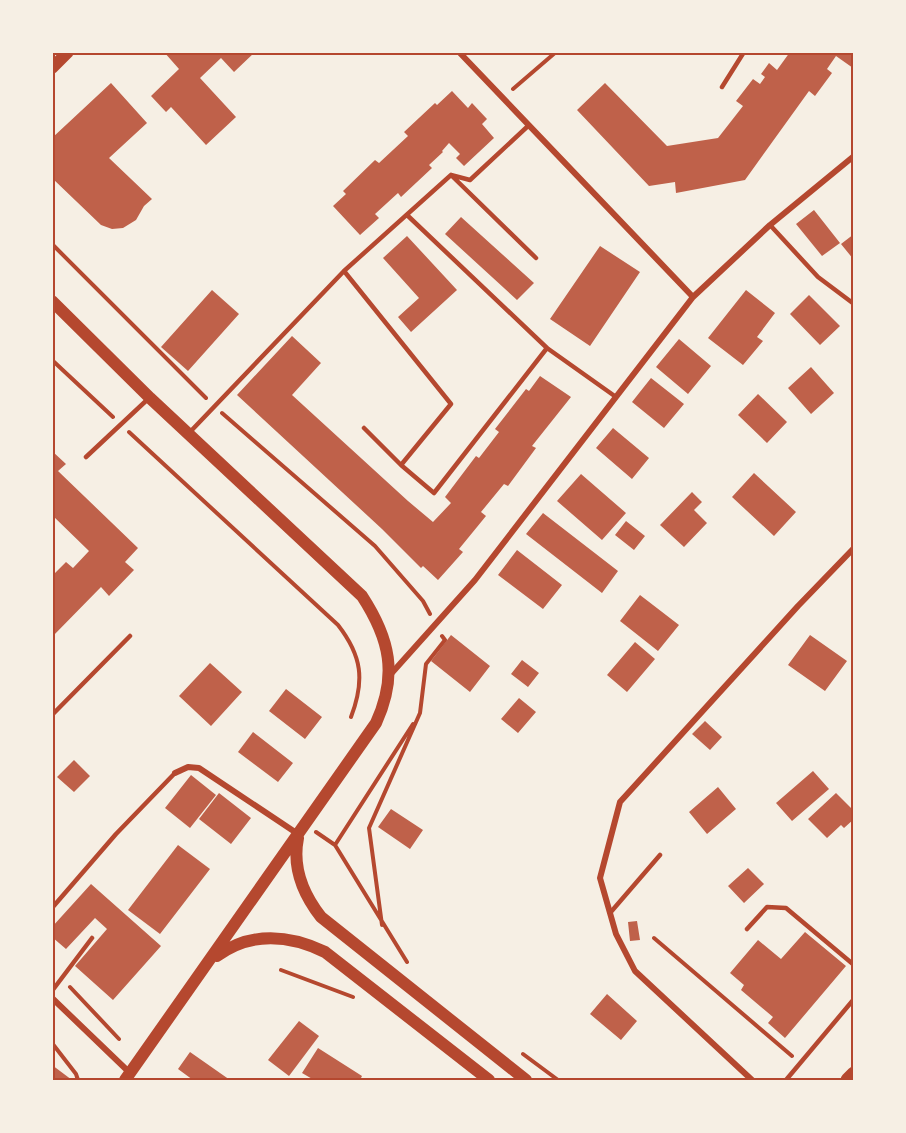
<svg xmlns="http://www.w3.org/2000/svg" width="906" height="1133" viewBox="0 0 906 1133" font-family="Lato,sans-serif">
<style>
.building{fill:#bf614a}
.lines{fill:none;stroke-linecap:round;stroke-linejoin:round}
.path{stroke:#b5482f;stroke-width:4}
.service{stroke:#b5482f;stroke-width:4.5}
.minor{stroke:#b5482f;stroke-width:6}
.secondary{stroke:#b5482f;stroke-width:12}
.primary{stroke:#b5482f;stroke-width:15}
.neatline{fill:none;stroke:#b5482f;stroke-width:2}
</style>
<rect width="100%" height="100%" fill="#f6efe4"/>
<path class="building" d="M164 52H255L234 72 221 58 200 78 236 117 206 145 171 107 166 112 151 96 179 69Z
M790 52H854V67L853 68 836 56 827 69 832 73 815 96 809 91 745 180 676 193 675 182 649 186 577 110 605 83 667 146 718 138 743 106 736 101 753 79 760 84 765 77 761 74 769 63 777 70Z
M111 83 147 123 109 158 152 199 144 206 136 220 123 228 112 229 101 225 52 178V138Z
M452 91 468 108 472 103 487 119 482 124 494 138 464 166 456 158 460 154 449 143 442 151 443 152 429 165 432 168 401 197 398 193 375 214 379 218 360 235 333 206 346 194 343 191 375 160 379 163 408 136 404 132 435 103 437 105Z
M814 210 840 243 822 256 796 224Z
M461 217 534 283 517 300 445 234Z
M854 234V260L841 244Z
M407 236 457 290 411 332 398 317 419 298 383 258Z
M600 246 640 272 590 346 550 319Z
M212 290 239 314 188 371 161 347Z
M746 290 775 313 757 337 763 341 743 365 708 338Z
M809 295 840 326 820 345 790 314Z
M292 336 321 363 292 395 408 501 433 522 451 503 445 497 476 456 479 458 499 432 495 429 526 389 529 391 540 376 571 397 532 446 536 448 508 486 504 484 481 512 486 516 459 549 463 552 438 580 423 566 421 568 382 529 237 395Z
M679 339 711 366 688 394 656 367Z
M811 367 834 393 811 414 788 388Z
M651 378 684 404 664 428 632 402Z
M758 394 787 422 767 443 738 415Z
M613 428 649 458 632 479 596 448Z
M52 451 66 464 58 471 138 548 125 562 134 570 109 596 101 587 52 637V576L66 562 73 568 89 551 52 515Z
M754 473 796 512 774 536 732 497Z
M581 474 626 513 602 540 557 501Z
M692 492 702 502 694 510 707 523 684 547 660 525Z
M543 513 618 571 602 593 526 534Z
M626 521 645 536 634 550 615 535Z
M517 550 562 585 543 609 498 575Z
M640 595 679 625 658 651 620 621Z
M451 635 490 666 470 692 431 661Z
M810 635 847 661 825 691 788 665Z
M635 642 655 659 627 692 607 675Z
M522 660 539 673 528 687 511 674Z
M210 663 242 692 211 726 179 696Z
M286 689 322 717 305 739 269 711Z
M519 698 536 712 518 733 501 719Z
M705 721 722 737 710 750 692 734Z
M253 732 293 763 278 782 238 752Z
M74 760 90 776 74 792 57 777Z
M813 771 829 789 792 821 776 803Z
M191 775 216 795 190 828 165 808Z
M718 787 736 809 707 834 689 812Z
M219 793 251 818 231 844 199 819Z
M836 793 854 811V819L844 828 841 825 827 838 808 819Z
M391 809 423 830 410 849 378 827Z
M178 845 210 869 160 934 128 910Z
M748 868 764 884 744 903 728 886Z
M91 884 161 946 113 1000 75 966 107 929 95 918 66 949 52 937V927Z
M637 921 640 940 630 941 628 922Z
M805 932 846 966 785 1038 768 1023 773 1017 741 990 744 985 730 973 758 940 781 959Z
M607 994 637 1021 621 1040 590 1014Z
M299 1021 319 1036 289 1076 268 1060Z
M318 1048 362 1076 360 1080H314L302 1073Z
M190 1052 230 1080H193L178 1069Z
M52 1065 72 1080H52Z"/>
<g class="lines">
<path class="path" d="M513 89 556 52
M52 244 206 398
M52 360 113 417
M222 413 375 546 423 601 430 614
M129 432 338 625C362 656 365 680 351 717
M316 832 335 845 407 962
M335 845 413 724
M382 925 369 828 420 713 426 664 445 640 442 636
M654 938 792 1056
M281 970 353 997
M70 987 119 1039
M52 1043 76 1074 78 1080
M523 1054 558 1080"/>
<path class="service" d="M722 87 744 52
M451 175 536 258
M407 215 547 348
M770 225 818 277 854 304
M344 271 451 175 470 180 528 126
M364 428 401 465 434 493 547 348 616 397
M190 432 344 271 451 404 401 465
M86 457 148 399
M52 715 130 636
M52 908 116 834 175 773
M610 913 660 855
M747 929 767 907 786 908 854 965
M52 991 92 938
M786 1080 854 999"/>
<path class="minor" d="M459 52 693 297
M390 675 475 580 693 297 770 225 854 156
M175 773 188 767 199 768 298 834
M52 998 130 1073
M752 1080 635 971 616 934 600 878 620 802 798 606 854 548"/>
<path class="secondary" d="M52 68 68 52
M52 301 150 398 362 596C390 639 398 675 376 723L125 1080
M298 838C292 868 303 894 321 917L526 1080
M217 956C251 931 290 935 325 952L489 1080"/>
<path class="primary" d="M848 1080 854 1074"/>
</g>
<rect width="906" height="1133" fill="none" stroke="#f6efe4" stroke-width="108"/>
<rect x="54" y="54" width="798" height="1025" class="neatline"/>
</svg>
